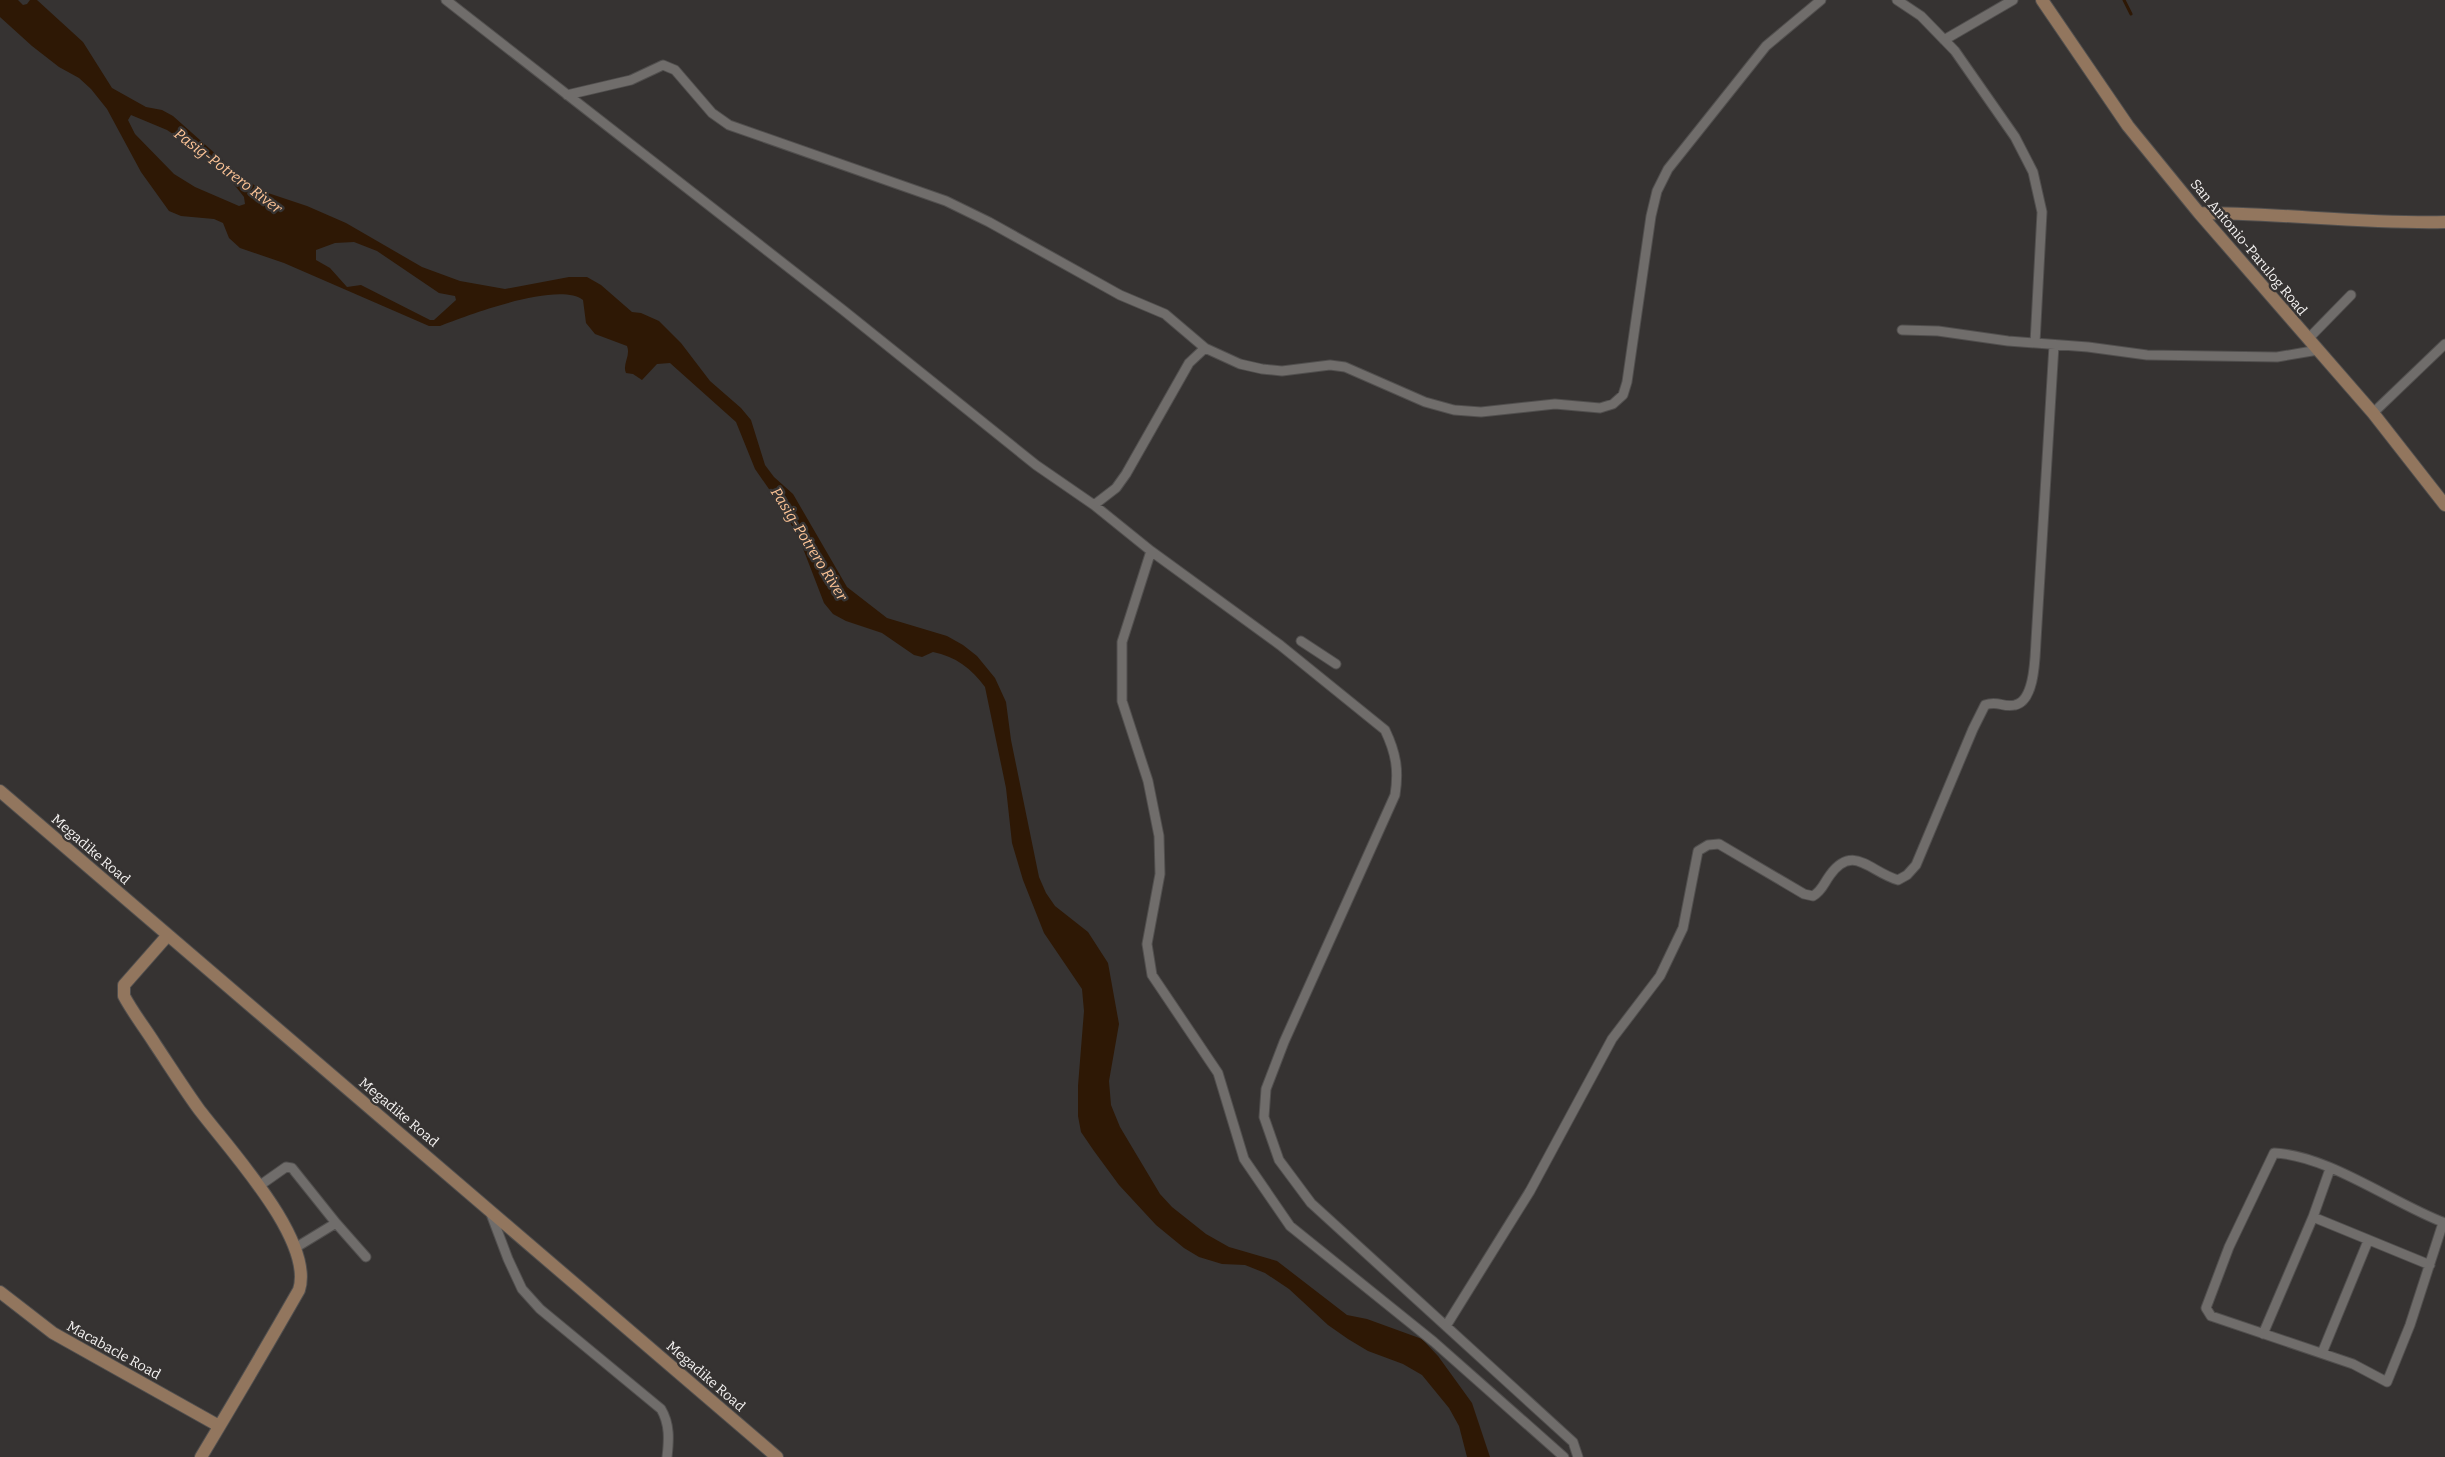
<svg xmlns="http://www.w3.org/2000/svg" width="2445" height="1457" viewBox="0 0 2445 1457" font-family="Bitter,serif">
<style>
.water{fill:#2e1805;fill-rule:evenodd}
.lines{fill:none;stroke-linecap:round;stroke-linejoin:round}
.stream{stroke:#2e1805;stroke-width:3}
.street-casing{stroke:#514f4e;stroke-width:11}
.secondary-casing{stroke:#514f4e;stroke-width:14}
.street{stroke:#706d6b;stroke-width:9}
.secondary{stroke:#92765e;stroke-width:12}
.labels{text-anchor:middle;stroke-width:5;stroke-linejoin:round;paint-order:stroke}
.street-label{font-size:14px;fill:#f5f3f2;stroke:#363332}
.water-label{font-size:15px;font-style:italic;fill:#fec597;stroke:#363332}
</style>
<rect width="100%" height="100%" fill="#363332"/>
<path class="water" d="M0 0H18L23 5 27 4 30 0H37L83 42 112 88 146 107 162 110 173 116 228 165 262 191 307 206 346 223 422 267 460 281 505 289 569 277H587L601 285 632 312 641 313 659 321 681 343 710 381 741 408 751 420 765 465 774 477 793 494 847 587 887 618 947 636 963 645 977 656 995 678 1006 702 1011 740 1039 877 1046 893 1055 906 1088 932 1108 963 1119 1024 1109 1081 1111 1105 1120 1127 1160 1194 1172 1207 1206 1234 1229 1247 1277 1261 1347 1315 1367 1319 1422 1339 1438 1356 1472 1403 1490 1457H1467L1459 1426 1449 1408 1422 1375 1403 1364 1368 1351 1348 1339 1328 1325 1289 1289 1265 1273 1245 1265 1222 1264 1199 1257 1184 1248 1156 1225 1119 1185 1094 1151 1081 1132 1078 1116V1086L1084 1011 1082 989 1044 933 1023 880 1012 843 1006 788 985 687C972 669 955 656 933 652L922 657 914 655 882 633 846 621 833 614 824 603 799 538 778 502 755 469 736 422 670 363 657 364 642 380 633 374 626 373C622 364 631 356 627 346L595 334 586 323 583 300C558 281 468 315 440 326H429L284 263 240 248 229 238 223 223 214 219 181 216 169 211 141 172 107 109 91 89 79 78 59 67 32 46 0 17ZM131 115 167 130 218 164 244 197 245 204 239 206 195 187 174 174 135 134 128 120ZM354 242 377 251 439 293 455 296 456 300 434 320H430L361 285 347 287 330 268 316 260V250L335 243Z"/>
<g class="lines">
<path class="stream" d="M2124 0 2131 14"/>
<defs>
<path id="street" d="M446 0 843 310 1036 465 1094 505 1151 551 1280 645 1385 730C1396 753 1399 770 1395 795L1284 1042 1266 1089 1264 1117 1279 1160 1311 1203 1573 1442 1578 1457
M1897 0 1921 16 1955 51 2015 137 2033 172 2042 212 2035 343
M1944 40 2013 0
M567 95 631 80 663 65 675 70 712 113 729 125 946 201 989 222 1120 295 1165 314 1205 348 1240 364 1262 369 1282 371 1330 365 1345 367 1425 402 1454 410 1481 412 1555 404 1600 408 1613 404 1623 395 1627 382 1651 216 1657 191 1668 169 1766 46 1821 0
M1902 330 1938 331 2008 341 2088 347 2147 355 2277 357 2318 350
M2308 339 2351 295
M2373 413 2445 344
M1094 505 1116 488 1126 474 1189 363 1205 348
M1151 551 1122 642V701L1148 781 1159 836 1160 874 1147 944 1152 975 1218 1073 1244 1159 1290 1226 1434 1342 1564 1457
M1301 641 1336 664
M2330 1169 2313 1217 2430 1265
M259 1186 286 1167 292 1168 336 1223 295 1248
M491 1214 508 1259 522 1289 540 1309 661 1409C670 1424 669 1440 667 1457
M336 1223 366 1257
M2443 1223 2410 1325 2387 1382 2353 1364 2211 1316 2206 1308 2229 1247 2274 1153C2328 1155 2394 1204 2445 1223
M1446 1326 1530 1191 1612 1039 1660 976 1683 928 1698 851 1708 845 1719 844 1804 894 1813 896C1822 891 1824 883 1830 875 1853 843 1870 872 1898 880L1907 875 1916 865 1973 729 1985 705C1998 700 2003 708 2015 705 2035 701 2035 657 2036 641L2054 345
M2263 1334 2313 1217
M2322 1353 2368 1241"/>
<path id="secondary" d="M2042 0 2128 126 2199 213 2373 413 2445 505
M2199 213C2281 213 2363 224 2445 222
M0 791 777 1457
M168 935 124 985V996C133 1013 145 1028 155 1044 169 1065 183 1087 198 1108 227 1147 315 1240 299 1290 267 1346 234 1402 201 1457
M0 1292 53 1333 219 1426"/>
</defs>
<use href="#street" class="street-casing"/>
<use href="#secondary" class="secondary-casing"/>
<use href="#street" class="street"/>
<use href="#secondary" class="secondary"/>
</g>
<g class="labels">
<g class="street-label">
<text transform="translate(2249 247) rotate(50)" y="5">San Antonio-Parulog Road</text>
<text transform="translate(91 849) rotate(41)" y="5">Megadike Road</text>
<text transform="translate(399 1112) rotate(40)" y="5">Megadike Road</text>
<text transform="translate(114 1350) rotate(29)" y="5">Macabacle Road</text>
<text transform="translate(706 1376) rotate(41)" y="5">Megadike Road</text>
</g>
<g class="water-label">
<text transform="translate(228 171) rotate(37)" y="5">Pasig-Potrero River</text>
<text transform="translate(809 544) rotate(58)" y="5">Pasig-Potrero River</text>
</g>
</g>
</svg>
